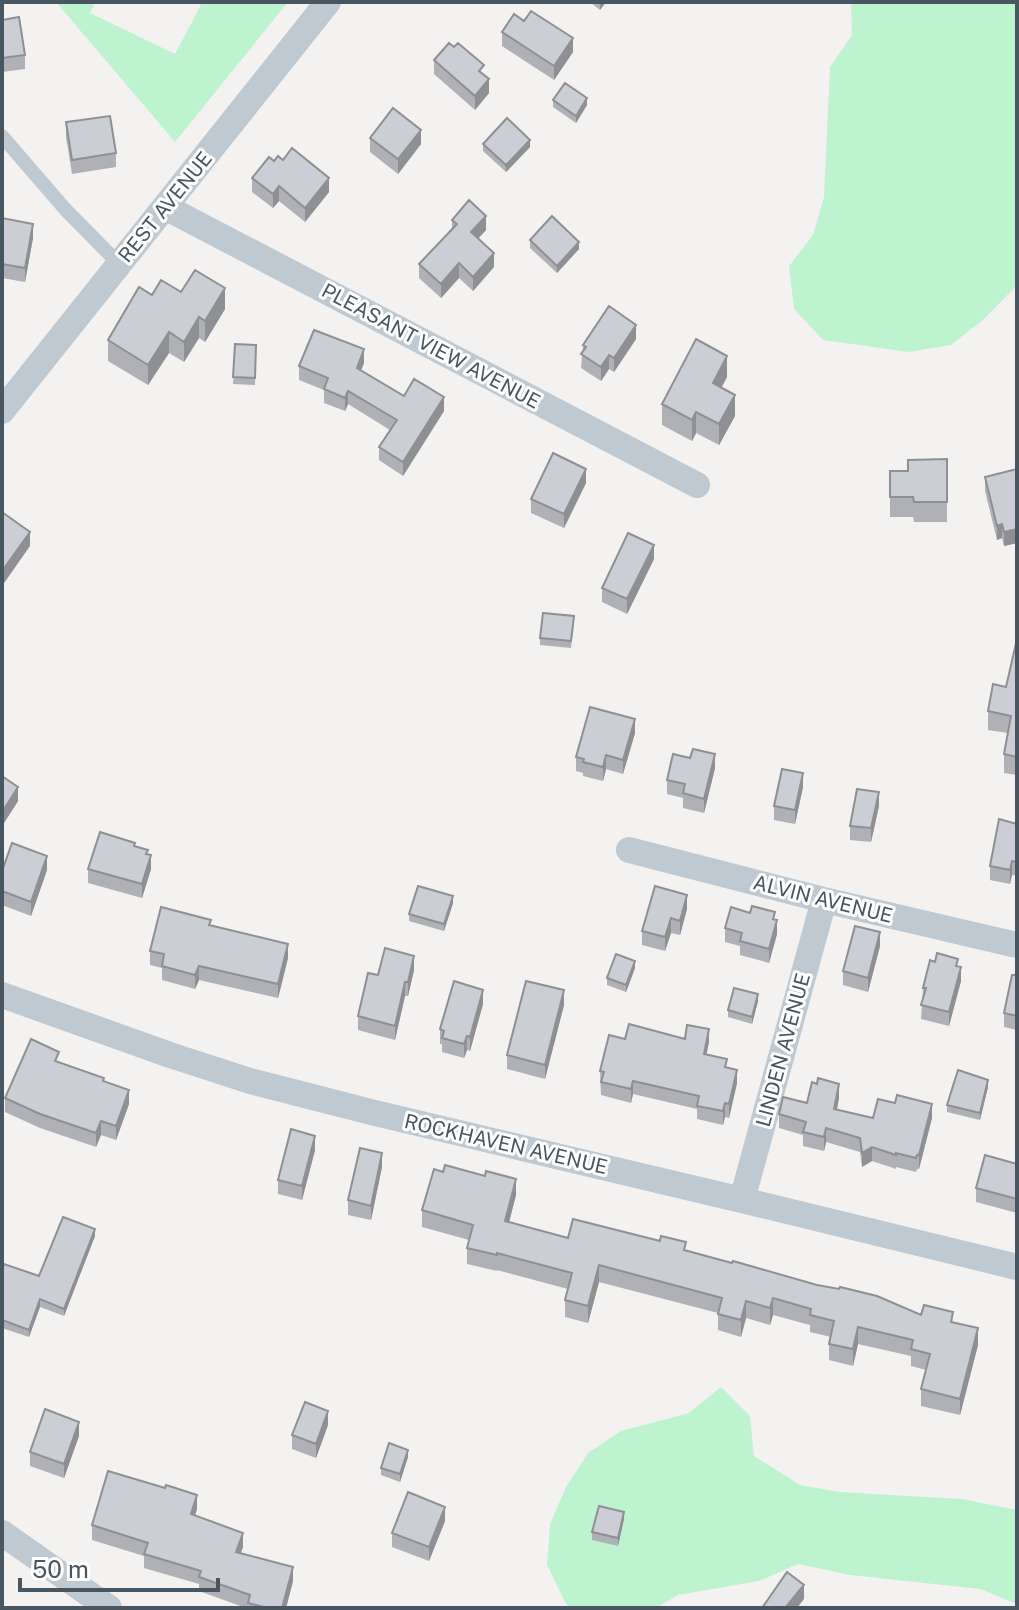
<svg xmlns="http://www.w3.org/2000/svg" width="1019" height="1610" viewBox="0 0 1019 1610" font-family="'Public Sans',sans-serif">
<style>
.green{fill:#bef3d0}
.lines{fill:none;stroke-linecap:round;stroke-linejoin:round}
.service{stroke:#bec9d1;stroke-width:14}
.minor{stroke:#bec9d1;stroke-width:26}
.wall{fill:#afb1b6}
.shaded-wall{fill:#8e9094}
.building{fill:#cbced4;stroke:#8e9094;stroke-width:2}
.labels{text-anchor:middle;stroke-width:6;stroke-linejoin:round;paint-order:stroke}
.street-label{font-size:20px;fill:#475660;stroke:#fff}
</style>
<rect width="100%" height="100%" fill="#f4f1f1"/>
<path class="green" d="M56 2H95L90 13 175 54 201 5 196 2H288L175 142Z
M851 2H1017V285L984 319 951 345 909 352 823 340 794 309 789 266 813 235 824 197 830 67 852 35Z
M721 1387 750 1416 754 1456 800 1485 840 1492 962 1499 1017 1510V1604L980 1589 850 1575 798 1564 759 1581 678 1595 656 1608H570L566 1604 547 1565 550 1524 566 1487 588 1453 621 1431 689 1413Z"/>
<g class="lines">
<path class="service" d="M2 136 65 209 119 264"/>
<path class="minor" d="M165 207 697 485
M2 411 328 2
M629 850 824 900 1017 945
M2 995 170 1055 250 1081 375 1113 742 1200 1017 1267
M742 1200 824 900
M2 1533 109 1608"/>
</g>
<path class="wall" d="M590 2H606L600 10Z
M2 20 25 55V69L2 72Z
M524 21 573 52 554 80 502 46V32Z
M434 60 484 75 489 93 475 110 434 74Z
M553 100 587 105 576 123 553 107Z
M66 122 116 153V167L72 174 66 137Z
M370 138 421 144 398 174 370 152Z
M483 144 530 147 506 172 483 151Z
M283 160 329 192 305 222 279 201 273 208 252 192V178L274 161Z
M2 218 33 238 25 282 2 278Z
M452 220 486 230 478 239 494 267 473 291 459 278 441 298 419 278V264L452 229Z
M530 240 579 249 557 273 530 248Z
M181 292 225 309 205 342 199 338 184 362 169 353 148 385 108 361V340L152 295Z
M636 339 614 372 609 369 601 381 581 368 583 345Z
M235 344 256 345 255 385 233 384Z
M364 363 361 370 404 396 444 411 403 476 379 460V447L390 430 348 404 345 411 324 403V390L299 380V366Z
M727 377 721 388 735 416 719 445 696 433 692 441 662 425V404Z
M947 459V522H914L913 517H890V471H908Z
M1017 469V543L1004 546 1002 538 997 540 985 491V477Z
M586 483 564 528 531 513V499Z
M654 559 627 614 602 602V588Z
M574 623 571 648 540 645V638Z
M1017 639V775L1004 773V754L1008 733 988 730V711L1006 687Z
M635 733 623 774 606 769 603 781 583 776V773L576 771V757Z
M715 768 704 813 683 808V798L667 794V780Z
M2 776 18 801 4 823 2 821Z
M803 787 795 824 774 820V806Z
M879 806 871 842 850 840V826Z
M1017 824V876L1012 875 1010 884 990 880V866Z
M148 854 151 869 142 898 88 883V869Z
M47 870 31 916 2 905V871Z
M453 903 444 931 409 921V914Z
M687 909 680 935 671 933 665 951 642 945V931Z
M775 919 777 934 769 963 740 955V946L725 942V928Z
M211 926 288 958 278 998 199 980 195 989 162 980V968L150 965V951Z
M880 946 868 992 843 985V971Z
M958 966 961 981 949 1026 921 1019 923 988Z
M635 968 626 992 607 985V978Z
M414 970 408 996H405L395 1040 358 1030V1016L378 975Z
M1017 971V1030L1004 1027V1013Z
M758 1001 752 1024 728 1017V1010Z
M483 1004 470 1051 467 1050 464 1058 442 1052V1044H440V1029Z
M564 1005 545 1079 507 1069V1055Z
M625 1039H685L709 1042 706 1054 727 1068 737 1083 729 1118 725 1117 723 1125 697 1119V1109L633 1094 631 1103 601 1095 600 1071Z
M59 1062 104 1081 129 1104 116 1140 101 1135 96 1147 40 1128 5 1112V1098Z
M988 1087 980 1120 947 1112V1105Z
M839 1098 837 1110 873 1118H932L919 1169H917L916 1172 896 1167V1169L872 1161 862 1167 860 1152 826 1142 824 1151 803 1146V1135L779 1128V1114Z
M315 1150 302 1200 278 1194V1180Z
M1017 1164V1213L976 1202V1188Z
M382 1167 371 1220 348 1215V1200Z
M516 1195 509 1222 568 1238 686 1251 921 1315 953 1322 978 1345 960 1415 921 1406V1389L926 1370 911 1366V1356L858 1344 853 1366 829 1360V1344L831 1337 810 1332V1325L773 1315 770 1325 746 1318 741 1337 718 1330V1313L599 1282 588 1323 565 1317V1300L568 1289 497 1270V1271L467 1264V1248L469 1240 422 1227V1210Z
M95 1236 64 1316 40 1307 29 1337 2 1328V1271L39 1276Z
M328 1425 316 1458 292 1449V1435Z
M79 1436 64 1478 30 1466V1452Z
M408 1457 400 1482 381 1475V1468Z
M197 1509 195 1515 243 1547 240 1553 293 1581 286 1608H246L199 1591V1584L144 1568V1556L92 1540V1525Z
M624 1519 618 1546 592 1540V1532Z
M445 1521 429 1561 392 1547V1533Z"/>
<path class="shaded-wall" d="M600 2H606L600 10Z
M573 38V52L554 80V66Z
M489 79V93L475 110V96Z
M587 98V105L576 123V116Z
M421 130V144L398 174V159Z
M530 140V147L506 172V165Z
M329 178V192L305 222V208Z
M279 186V201L273 208V194Z
M486 216V230L471 246V232Z
M33 224V238L25 282V268Z
M579 242V249L557 273V266Z
M494 253V267L473 291V277Z
M459 263V278L441 298V284Z
M225 288V309L205 342V321Z
M199 317V338L184 362V342Z
M636 325V339L614 372V358Z
M169 332V353L148 385V365Z
M364 349V363L357 381V368Z
M609 355V369L601 381V367Z
M727 356V377L713 404V383Z
M348 391V404L345 411V398Z
M735 395V416L719 445V424Z
M444 397V411L403 476V462Z
M696 412V433L692 441V420Z
M586 469V483L564 528V514Z
M1002 524V538L997 540V526Z
M1017 529V543L1004 546V532Z
M30 532V546L2 586V571Z
M654 545V559L627 614V599Z
M635 719V733L623 774V760Z
M715 754V768L704 813V799Z
M606 755V769L603 781V767Z
M803 773V787L795 824V810Z
M18 787V801L4 823V809Z
M879 792V806L871 842V828Z
M151 855V869L142 898V884Z
M47 856V870L31 916V902Z
M1012 861V875L1010 884V870Z
M687 895V909L680 935V921Z
M453 896V903L444 931V924Z
M671 918V933L665 951V937Z
M777 920V934L769 963V949Z
M880 932V946L868 992V978Z
M288 944V958L278 998V984Z
M414 956V970L408 996V982Z
M635 961V968L626 992V985Z
M199 966V980L195 989V975Z
M961 967V981L949 1026V1012Z
M405 982V996L395 1040V1026Z
M483 990V1004L470 1051V1037Z
M564 990V1005L545 1079V1065Z
M758 994V1001L752 1024V1017Z
M709 1029V1042L704 1067V1054Z
M467 1036V1050L464 1058V1044Z
M737 1070V1083L729 1118V1104Z
M988 1080V1087L980 1120V1113Z
M633 1081V1094L631 1103V1089Z
M839 1084V1098L834 1123V1109Z
M129 1090V1104L116 1140V1126Z
M725 1103V1117L723 1125V1111Z
M932 1104V1118L919 1169V1155Z
M101 1121V1135L96 1147V1133Z
M826 1128V1142L824 1151V1137Z
M315 1136V1150L302 1200V1186Z
M872 1147V1161L862 1167V1153Z
M382 1153V1167L371 1220V1206Z
M516 1179V1195L505 1238V1221Z
M95 1229V1236L64 1316V1309Z
M599 1265V1282L588 1323V1306Z
M773 1298V1315L770 1325V1308Z
M40 1299V1307L29 1337V1330Z
M746 1301V1318L741 1337V1320Z
M858 1327V1344L853 1366V1349Z
M978 1328V1345L960 1415V1399Z
M328 1411V1425L316 1458V1444Z
M79 1422V1436L64 1478V1464Z
M408 1450V1457L400 1482V1474Z
M197 1495V1509L191 1528V1514Z
M445 1507V1521L429 1561V1547Z
M624 1512V1519L618 1546V1538Z
M243 1533V1547L236 1566V1552Z
M293 1567V1581L286 1608H282Z
M804 1585V1599L797 1608H785Z"/>
<path class="building" d="M531 11 573 38 554 66 502 32 514 14 524 21Z
M19 17 25 55 2 58V20Z
M449 43 454 47 458 43 484 65 479 71 489 79 475 96 434 60Z
M565 83 587 98 576 116 553 100Z
M393 108 421 130 398 159 370 138Z
M110 116 116 153 72 160 66 122Z
M507 118 530 140 506 165 483 144Z
M292 148 329 178 305 208 279 186 273 194 252 178 269 157 274 161 278 156 283 160Z
M469 200 486 216 471 232 494 253 473 277 459 263 441 284 419 264 457 224 452 220Z
M552 216 579 242 557 266 530 240Z
M2 218 33 224 25 268 2 264Z
M195 270 225 288 205 321 199 317 184 342 169 332 148 365 108 340 139 287 152 295 161 280 181 292Z
M609 306 636 325 614 358 609 355 601 367 581 354 586 347 583 345Z
M314 330 364 349 357 368 404 396 414 379 444 397 403 462 379 447 397 420 348 391 345 398 324 389 328 378 299 366Z
M696 339 727 356 713 383 735 395 719 424 696 412 692 420 662 404Z
M235 344 256 345 255 378 233 377Z
M553 453 586 469 564 514 531 499Z
M947 459V502H914L913 497H890V471H908V460Z
M1017 469V529L1004 532 1002 524 997 526 985 477Z
M2 512 30 532 2 571Z
M628 533 654 545 627 599 602 588Z
M543 613 574 616 571 641 540 638Z
M1017 639V757L1004 754 1011 716 988 711 993 684 1006 687Z
M590 707 635 719 623 760 606 755 603 767 583 762 584 759 576 757Z
M693 749 715 754 704 799 683 793 685 784 667 780 673 754 690 758Z
M782 769 803 773 795 810 774 806Z
M2 776 18 787 4 809 2 807Z
M857 789 879 792 871 828 850 826Z
M999 819 1017 824V862L1012 861 1010 870 990 866Z
M100 832 135 843 134 846 148 850 146 854 151 855 142 884 88 869Z
M12 843 47 856 31 902 2 891V871Z
M418 886 453 896 444 924 409 914Z
M655 886 687 895 680 921 671 918 665 937 642 931Z
M752 906 775 912 773 919 777 920 769 949 740 941 742 933 725 928 731 907 750 913Z
M161 907 211 920 209 925 288 944 278 984 199 966 195 975 162 966 164 954 150 951Z
M855 926 880 932 868 978 843 971Z
M385 948 414 956 408 982H405L395 1026 358 1016 368 973 378 975Z
M937 953 958 959 956 966 961 967 949 1012 921 1005 926 988H923L930 960 935 962Z
M616 954 635 961 626 985 607 978Z
M1017 971V1016L1004 1013 1012 975H1016Z
M454 981 483 990 470 1037 467 1036 464 1044 442 1038 444 1031 440 1029Z
M526 981 564 990 545 1065 507 1055Z
M734 988 758 994 752 1017 728 1010Z
M629 1024 685 1039 687 1025 709 1029 704 1054 727 1059 725 1067 737 1070 729 1104 725 1103 723 1111 697 1106 699 1096 633 1081 631 1089 601 1082 604 1072 600 1071 609 1035 625 1039Z
M31 1039 59 1052 55 1061 104 1078 103 1081 129 1090 116 1126 101 1121 96 1133 40 1114 5 1098Z
M958 1070 988 1080 980 1113 947 1105Z
M818 1078 839 1084 834 1109 873 1118 878 1099 895 1103 897 1095 932 1104 919 1155H917L916 1158 896 1153V1155L872 1147 862 1153 860 1138 826 1128 824 1137 803 1132 806 1122 779 1114 783 1097 807 1103 812 1082 817 1084Z
M291 1129 315 1136 302 1186 278 1180Z
M360 1148 382 1153 371 1206 348 1200Z
M985 1155 1017 1164V1199L976 1188Z
M445 1165 485 1176 486 1171 516 1179 505 1221 568 1238 573 1219 660 1241 661 1236 686 1242 684 1250 732 1263 733 1261 817 1285 839 1289 840 1287 877 1296 921 1315 924 1305 953 1312 951 1322 978 1328 960 1399 921 1389 930 1354 911 1349 913 1340 858 1327 853 1349 829 1344 834 1321 810 1315 811 1309 773 1298 770 1308 746 1301 741 1320 718 1314 722 1298 599 1265 588 1306 565 1300 572 1273 497 1253V1255L467 1248 473 1225 422 1210 434 1169 443 1172Z
M63 1217 95 1229 64 1309 40 1299 29 1330 2 1320V1271L4 1264 39 1276Z
M305 1402 328 1411 316 1444 292 1435Z
M45 1409 79 1422 64 1464 30 1452Z
M389 1443 408 1450 400 1474 381 1468Z
M108 1471 165 1488 166 1485 197 1495 191 1514 243 1533 236 1552 293 1567 282 1608H268L248 1603 250 1595 199 1577 201 1571 144 1554 148 1543 92 1525Z
M408 1492 445 1507 429 1547 392 1533Z
M599 1506 624 1512 618 1538 592 1532Z
M787 1572 804 1585 785 1608H762Z"/>
<g class="labels">
<g class="street-label">
<text transform="translate(165 207) rotate(-51)" y="7">REST AVENUE</text>
<text transform="translate(431 346) rotate(28)" y="7">PLEASANT VIEW AVENUE</text>
<text transform="translate(823 899) rotate(14)" y="7">ALVIN AVENUE</text>
<text transform="translate(783 1050) rotate(-75)" y="7">LINDEN AVENUE</text>
<text transform="translate(506 1144) rotate(13)" y="7">ROCKHAVEN AVENUE</text>
</g>
</g>
<rect width="1019" height="1610" fill="none" stroke="#475660" stroke-width="8"/>
<path d="M20 1578v12h198v-12" fill="none" stroke="#475660" stroke-width="4"/>
<text x="32" y="1578" font-size="24" fill="#475660" stroke="#ffffff" stroke-width="6" paint-order="stroke">50 m</text>
</svg>
